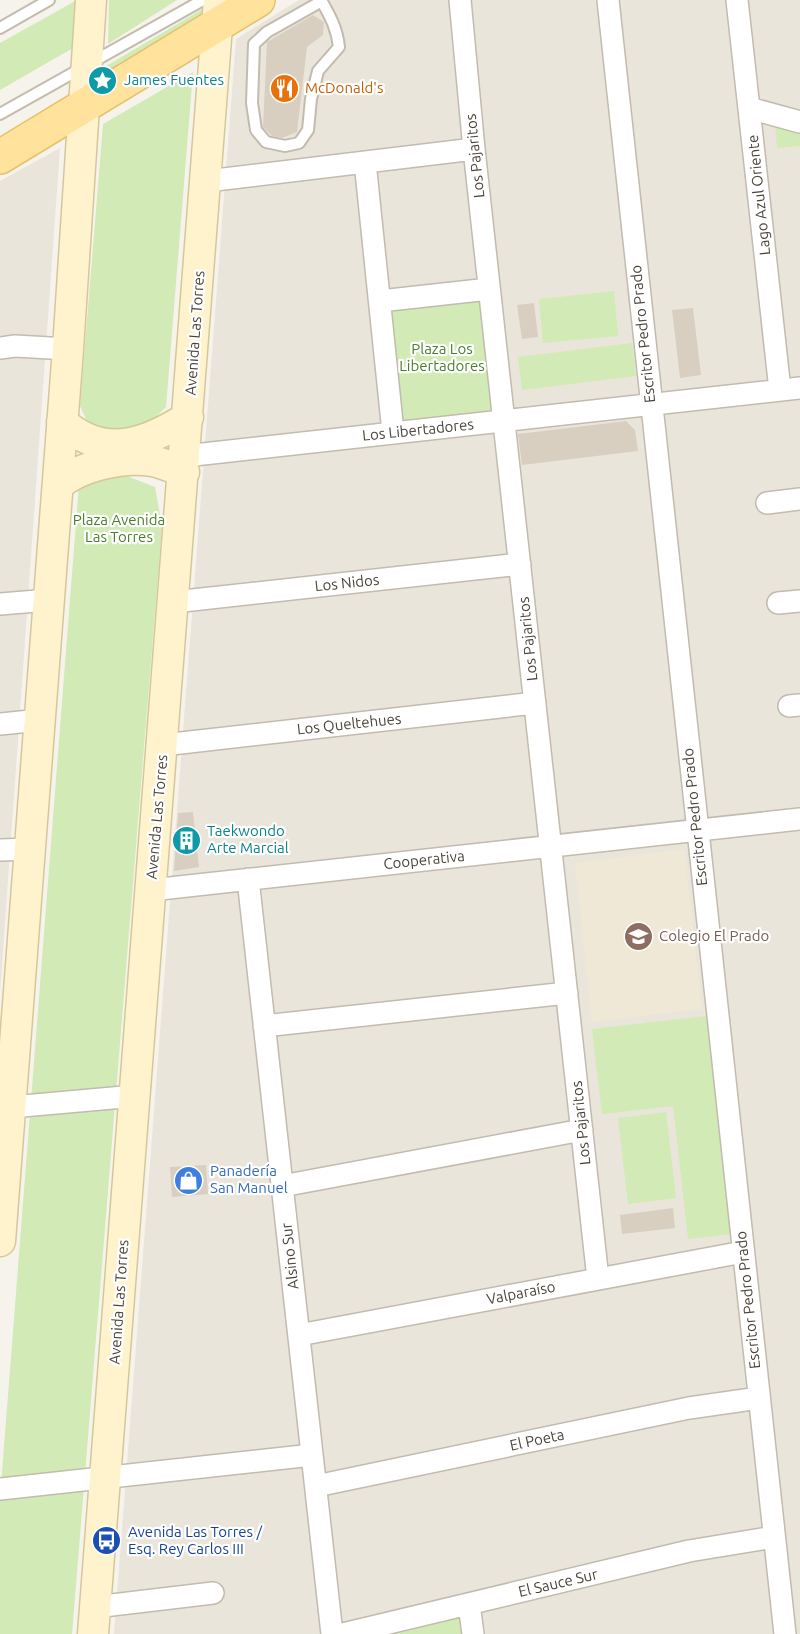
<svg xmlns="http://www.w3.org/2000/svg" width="800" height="1634" viewBox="0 0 800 1634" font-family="Ubuntu,sans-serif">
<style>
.residential{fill:#eae5da}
.education{fill:#efe8d6}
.green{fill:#d2eab5}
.building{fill:#d8cfc1}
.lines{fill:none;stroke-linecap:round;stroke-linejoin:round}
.lane-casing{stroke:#c2bbae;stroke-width:14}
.street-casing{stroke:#c2bbae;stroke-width:24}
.secondary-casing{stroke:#d6c79b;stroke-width:33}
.primary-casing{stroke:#e6c16a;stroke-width:36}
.lane{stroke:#fff;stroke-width:10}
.street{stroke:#fff;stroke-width:21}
.secondary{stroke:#fff3cd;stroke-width:30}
.primary{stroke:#ffe39c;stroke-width:33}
.labels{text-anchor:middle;stroke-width:4.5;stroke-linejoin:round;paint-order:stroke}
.culture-label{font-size:15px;fill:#0d838f;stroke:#fff;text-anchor:start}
.food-label{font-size:15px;fill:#c56008;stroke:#fff;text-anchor:start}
.street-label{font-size:15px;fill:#4b4439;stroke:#fff}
.park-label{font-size:15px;fill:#4a7f2a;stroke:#fff}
.education-label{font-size:15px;fill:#785e54;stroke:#fff;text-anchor:start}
.shop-label{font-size:15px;fill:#366cbe;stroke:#fff;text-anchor:start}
.transit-label{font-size:15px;fill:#164399;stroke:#fff;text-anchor:start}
</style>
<rect width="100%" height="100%" fill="#f6f3ec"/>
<path class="residential" d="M299 0H800V1634H114L236 39Z
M60 148 0 993V181Z"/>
<path class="education" d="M684 849 702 1009 592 1022 575 863Z"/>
<path class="green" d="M77 0 80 44 0 90V43Z
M109 0H177L108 44Z
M206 7V18L96 86 91 75Z
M193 72 166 407 136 436 89 426 80 406 103 124Z
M775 121 800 129V146L777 148Z
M614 291 618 336 543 343 539 299Z
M472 295 483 301 494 405 489 414 408 422 401 416 389 310Z
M632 343 636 376 522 390 518 357Z
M114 471 155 487 162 526 72 1634H0V1498L79 484Z
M706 1016 732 1234 688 1239 673 1106 602 1114 592 1029Z
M666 1112 676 1198 628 1204 618 1118Z
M464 1614 466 1634H376Z"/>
<path class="building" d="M313 15 324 22 323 35 307 47 297 132 282 138 272 136 263 127 267 42Z
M534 303 538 337 522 339 517 305Z
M693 308 701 375 680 378 672 310Z
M626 421 635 430 638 451 522 465 518 434Z
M193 812 199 867 174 871 178 813Z
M206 1165 208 1194 172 1197 170 1167Z
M673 1208 675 1228 622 1234 620 1215Z"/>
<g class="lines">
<defs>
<path id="lane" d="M321 0C330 16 337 28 339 47L318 71 311 99 308 130 299 143 285 146 266 142 256 130 252 103 254 44 267 32 322 1
M0 28 49 0
M0 114 203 0"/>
<path id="street" d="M460 0 474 149 598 1279
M608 0 785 1634
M737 0 780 390
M749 108 800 122
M365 162 393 432
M207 181 474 149
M380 301 489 289
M0 348 15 346 68 349
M185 456 800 388
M767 503 800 499
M174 602 520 564
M778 603 800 601
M0 604 49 600
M789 706 800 705
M0 724 40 720
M163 745 535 703
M0 850 30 849
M248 879 332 1634
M151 890 800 819
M264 1026 567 993
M0 1108 135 1096
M282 1186 582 1130
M299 1335 743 1252
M316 1486 689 1408 759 1398
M0 1489 312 1455
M469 1604 473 1634
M95 1607 213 1593
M343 1634 689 1551 774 1537"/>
<path id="secondary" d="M62 422C104 460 146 444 188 417
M58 485C80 466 123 456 152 461 163 463 174 468 184 472
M0 1241 68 349 91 0
M93 1634 219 0"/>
<path id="primary" d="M0 157 258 0"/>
</defs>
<use href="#lane" class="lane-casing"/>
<use href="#street" class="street-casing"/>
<use href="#secondary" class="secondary-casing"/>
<use href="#primary" class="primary-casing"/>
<use href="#lane" class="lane"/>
<use href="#street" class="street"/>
<use href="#secondary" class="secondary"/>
<use href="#primary" class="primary"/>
</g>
<defs>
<symbol id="sight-disc" viewBox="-11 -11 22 22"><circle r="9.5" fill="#0f9aa8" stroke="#fff"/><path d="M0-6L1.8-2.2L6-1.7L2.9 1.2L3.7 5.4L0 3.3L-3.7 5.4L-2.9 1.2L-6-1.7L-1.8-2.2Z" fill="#fff"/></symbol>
<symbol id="restaurant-disc" viewBox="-11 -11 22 22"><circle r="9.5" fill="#e8710a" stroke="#fff"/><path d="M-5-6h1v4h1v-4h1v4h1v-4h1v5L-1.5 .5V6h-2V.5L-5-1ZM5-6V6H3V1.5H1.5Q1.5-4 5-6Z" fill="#fff"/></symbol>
<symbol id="building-disc" viewBox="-11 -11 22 22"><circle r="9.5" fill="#0f9aa8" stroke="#fff"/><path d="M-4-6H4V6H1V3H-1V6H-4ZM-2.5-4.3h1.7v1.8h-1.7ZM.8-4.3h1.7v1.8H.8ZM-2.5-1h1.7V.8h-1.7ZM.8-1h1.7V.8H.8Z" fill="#fff"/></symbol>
<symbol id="school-disc" viewBox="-11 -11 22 22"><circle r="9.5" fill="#8d6e63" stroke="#fff"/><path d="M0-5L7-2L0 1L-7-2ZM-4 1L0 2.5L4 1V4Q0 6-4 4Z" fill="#fff"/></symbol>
<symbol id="shop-disc" viewBox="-11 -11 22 22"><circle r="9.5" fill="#3f7fe0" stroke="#fff"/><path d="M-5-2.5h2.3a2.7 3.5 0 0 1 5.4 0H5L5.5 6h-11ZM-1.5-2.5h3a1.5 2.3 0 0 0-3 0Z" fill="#fff"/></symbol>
<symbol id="bus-disc" viewBox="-11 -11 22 22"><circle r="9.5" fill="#1a4fb4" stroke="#fff"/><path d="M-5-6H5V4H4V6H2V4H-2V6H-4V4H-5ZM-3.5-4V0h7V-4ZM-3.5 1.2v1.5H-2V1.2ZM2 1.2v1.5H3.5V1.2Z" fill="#fff"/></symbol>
</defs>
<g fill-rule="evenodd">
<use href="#sight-disc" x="86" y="64" width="33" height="33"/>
<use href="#restaurant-disc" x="268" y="72" width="33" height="33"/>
<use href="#building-disc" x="170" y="824" width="33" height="33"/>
<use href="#school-disc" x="622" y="920" width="33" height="33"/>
<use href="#shop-disc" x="172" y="1164" width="33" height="33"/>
<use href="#bus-disc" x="90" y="1524" width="33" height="33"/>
</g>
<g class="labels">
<g class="culture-label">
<text x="124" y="85">James Fuentes</text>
<text x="207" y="836">Taekwondo<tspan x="207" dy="17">Arte Marcial</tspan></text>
</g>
<g class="food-label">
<text x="305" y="93">McDonald's</text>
</g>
<g class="street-label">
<text transform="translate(475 156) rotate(-96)" y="5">Los Pajaritos</text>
<text transform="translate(759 195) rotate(-96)" y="5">Lago Azul Oriente</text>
<text transform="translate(195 333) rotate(-86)" y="5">Avenida Las Torres</text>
<text transform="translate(643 334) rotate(-96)" y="5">Escritor Pedro Prado</text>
<text transform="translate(418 430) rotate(-6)" y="5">Los Libertadores</text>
<text transform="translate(347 583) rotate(-6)" y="5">Los Nidos</text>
<text transform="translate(528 639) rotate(-96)" y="5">Los Pajaritos</text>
<text transform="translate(349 724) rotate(-6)" y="5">Los Queltehues</text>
<text transform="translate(157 817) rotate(-85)" y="5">Avenida Las Torres</text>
<text transform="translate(695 817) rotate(-96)" y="5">Escritor Pedro Prado</text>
<text transform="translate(424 860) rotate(-6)" y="5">Cooperativa</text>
<text transform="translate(581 1123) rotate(-96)" y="5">Los Pajaritos</text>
<text transform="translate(290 1256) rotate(-96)" y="5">Alsino Sur</text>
<text transform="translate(521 1293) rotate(-11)" y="5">Valparaíso</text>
<text transform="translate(748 1300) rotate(-96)" y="5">Escritor Pedro Prado</text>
<text transform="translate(119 1302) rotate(-86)" y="5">Avenida Las Torres</text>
<text transform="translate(537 1440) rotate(-12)" y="5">El Poeta</text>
<text transform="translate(558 1583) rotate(-13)" y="5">El Sauce Sur</text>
</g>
<g class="park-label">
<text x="442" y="354">Plaza Los<tspan x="442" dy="17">Libertadores</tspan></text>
<text x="119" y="525">Plaza Avenida<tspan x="119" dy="17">Las Torres</tspan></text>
</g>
<g class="education-label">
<text x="659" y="941">Colegio El Prado</text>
</g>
<g class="shop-label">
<text x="210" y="1176">Panadería<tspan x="210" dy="17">San Manuel</tspan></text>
</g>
<g class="transit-label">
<text x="128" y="1537">Avenida Las Torres /<tspan x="128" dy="17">Esq. Rey Carlos III</tspan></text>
</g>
</g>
</svg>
